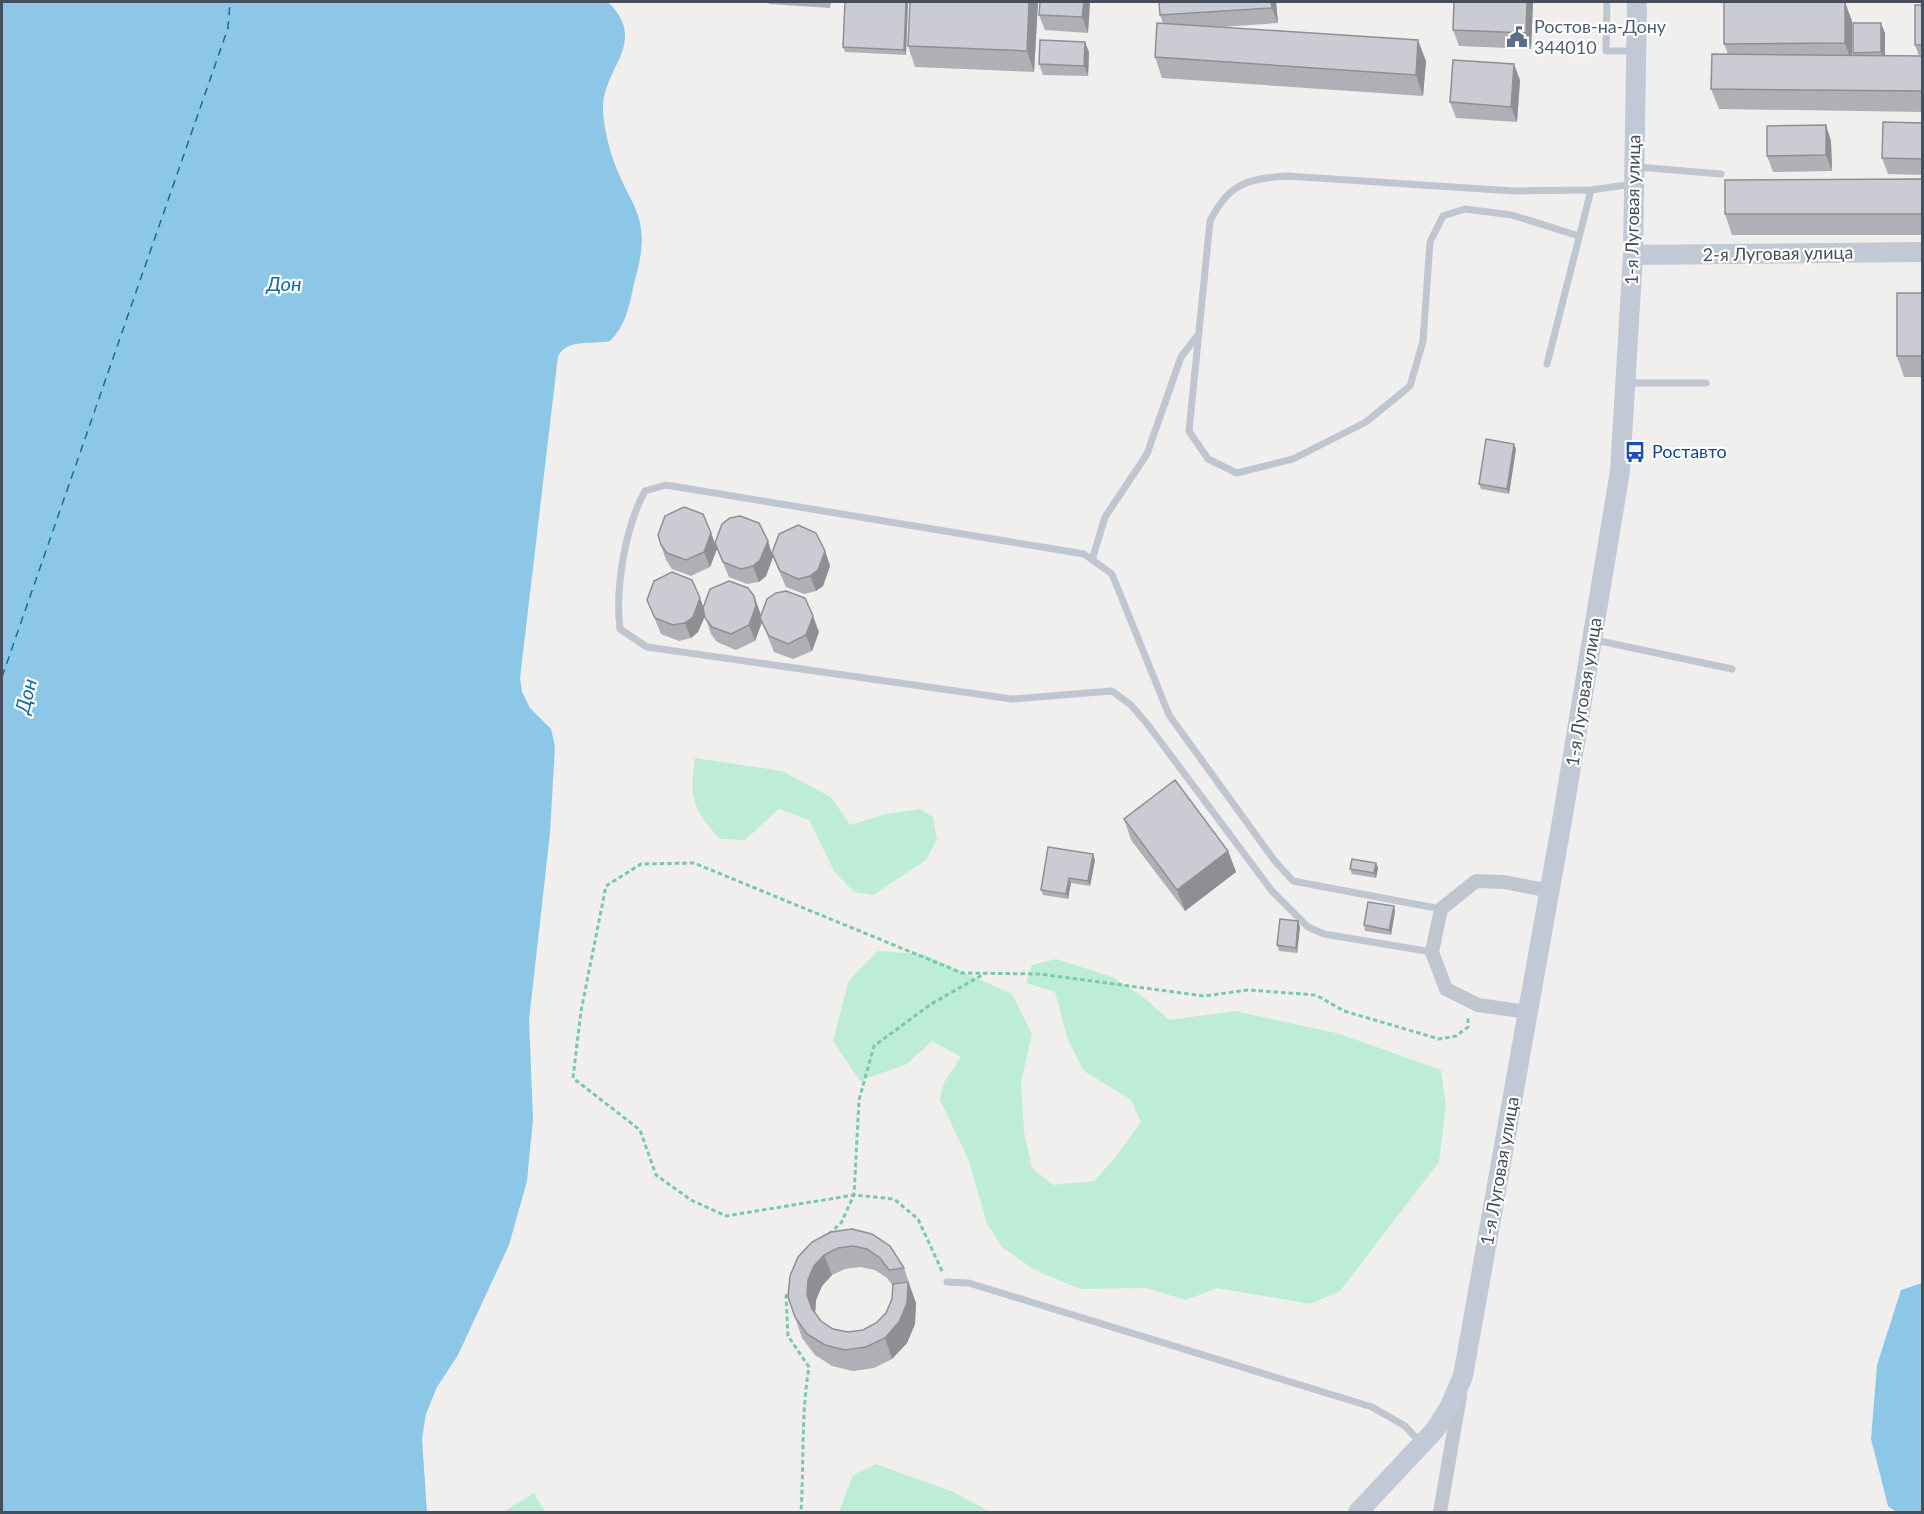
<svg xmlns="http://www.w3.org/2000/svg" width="1924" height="1514" viewBox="0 0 1924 1514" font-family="Lato,sans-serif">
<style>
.green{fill:#beedd7}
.water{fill:#8cc7e8}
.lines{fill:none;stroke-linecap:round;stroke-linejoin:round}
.ferry{stroke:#126da3;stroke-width:1.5;stroke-dasharray:8 6;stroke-linecap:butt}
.path{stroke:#77c9ae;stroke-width:3;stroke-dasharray:4.5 3;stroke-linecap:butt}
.lane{stroke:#bfc6d0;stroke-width:7}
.street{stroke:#bfc6d0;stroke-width:14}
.secondary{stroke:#c1c8d6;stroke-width:20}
.wall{fill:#afafb5;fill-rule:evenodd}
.shaded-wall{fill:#8e8f94}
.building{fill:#cbccd3;stroke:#8e8f94;stroke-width:1.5}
.labels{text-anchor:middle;stroke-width:4.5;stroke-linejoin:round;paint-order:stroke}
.service-label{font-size:18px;fill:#4e5e75;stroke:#fff;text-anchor:start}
.street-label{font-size:18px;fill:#474e5b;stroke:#fff}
.transit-label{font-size:18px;fill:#164399;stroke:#fff;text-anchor:start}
.water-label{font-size:20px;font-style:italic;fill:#126da3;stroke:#fff}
</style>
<rect width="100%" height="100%" fill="#f1eeee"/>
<path class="green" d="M695 758 782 771 831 797 850 825 886 814 920 809 933 817 937 839 926 860 873 895 854 892 834 871 809 820 779 809 745 840 720 839C693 810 689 798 695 758Z
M878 951 923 954 1012 994 1032 1034 1021 1083 1024 1132 1032 1168 1053 1185 1094 1181 1115 1158 1141 1122 1131 1100 1084 1071 1068 1040 1055 992 1026 983 1032 965 1056 959 1113 977 1147 1000 1169 1020 1235 1011 1340 1034 1441 1070 1446 1105 1439 1162 1340 1291 1310 1304 1217 1288 1186 1300 1146 1288 1080 1289 1035 1270 1003 1248 987 1224 969 1161 940 1100 943 1084 961 1057 932 1041 907 1064 860 1081 833 1041 849 980Z
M876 1464 951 1491 991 1512H839L853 1475Z
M534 1493 545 1512H503Z"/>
<path class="water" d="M2 2H608C650 43 601 68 603 111 604 130 611 157 619 174 626 192 639 209 641 229 644 248 638 268 633 288 629 308 625 326 610 341 592 345 568 338 558 356L520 678 522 692 530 708 551 729 555 746 550 833 529 1020 533 1119 527 1181 509 1245 458 1355 437 1387 426 1414 422 1439 427 1512H2Z
M1922 1283V1512H1896L1888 1506 1871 1439 1877 1365 1901 1290Z"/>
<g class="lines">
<path class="ferry" d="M2 677 228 28 230 2"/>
<path class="path" d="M829 1234 841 1223 854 1195 859 1100 874 1046 931 1004 984 974
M942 1271 918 1219 894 1199 854 1195 726 1216 691 1200 656 1175 640 1130 573 1078 581 1011 606 886 641 864 694 863 962 973 1040 974 1204 996 1248 990 1316 995 1344 1011 1439 1039 1456 1036 1468 1027V1018
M791 1288 786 1296 788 1336 809 1367C801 1415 804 1464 801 1512"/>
<path class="lane" d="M1607 2 1606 51H1634
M1637 167 1721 174
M1579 236 1512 215 1465 209 1443 216 1430 242 1423 341 1410 386 1366 422 1293 459 1237 473 1208 459 1189 431 1210 221C1229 183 1247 179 1287 176L1513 191 1591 190 1633 184
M1547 364 1591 190
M1628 383H1706
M1092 560 1105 517 1147 454 1181 357 1198 335
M1595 640 1732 669
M1432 952 1324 934 1308 927 1272 891 1148 725 1131 705 1112 691 1012 699 647 647 620 629C615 589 625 527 645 491L666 485 1084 554 1112 574 1169 715 1274 860 1293 881 1441 909
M947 1282 969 1283 1372 1407 1405 1426 1420 1442"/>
<path class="street" d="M1528 1012 1478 1005 1446 989 1432 952 1441 909 1476 881 1504 882 1550 891
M1440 1512 1460 1396"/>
<path class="secondary" d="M1633 255 1922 252
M1358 1512 1435 1430 1450 1406 1463 1376 1563 815 1620 471 1633 255 1637 2"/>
</g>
<path class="wall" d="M768 2H831L830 8 769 4Z
M845 2H908L906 55 845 52 843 47Z
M1038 2 1034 72 915 67 908 46Z
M1090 2 1088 33 1045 30 1039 15Z
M1159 2H1276L1278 23 1221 27 1426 61 1423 96 1162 78 1155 57 1163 23 1160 15Z
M1533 2 1531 49 1459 46 1453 30Z
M1923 5V112L1719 109 1711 89 1728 54 1724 44 1852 21V56H1854L1853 53 1885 33V56H1919L1915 45Z
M1089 52 1088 76 1043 75 1039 64Z
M1520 80 1517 122 1456 118 1450 102Z
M1923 123V175L1888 174 1882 158Z
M1826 125 1831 141 1832 171 1773 172 1767 156Z
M1923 179V235H1732L1725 214Z
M1923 293V377H1904L1897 356Z
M1516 449 1509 494 1481 489 1479 484Z
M711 533 715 543 772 552 825 551 830 566 823 586 816 591 804 594 786 587 773 557 766 576 759 582 747 584 729 577 717 549 710 567 691 576 672 569 666 560 661 545Z
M700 598 703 608 760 612 761 617 819 632 812 651 793 659 774 652 762 622 755 641 736 650 717 642 711 634 705 615 698 632 691 638 679 641 661 634 647 600Z
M1124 819 1228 851 1236 872 1185 911 1131 840Z
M1095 860 1090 886 1071 883 1068 899 1043 895 1041 890Z
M1376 863 1378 868 1376 878 1352 874 1350 869Z
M1395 911 1391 935 1365 931 1364 925Z
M1298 921 1300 927 1297 953 1279 951 1277 945Z
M852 1229 904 1268 916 1303 915 1324 907 1343 892 1359 874 1368 853 1371 832 1366 815 1355 802 1338 795 1317 790 1276ZM860 1267 875 1270 887 1278 893 1286 892 1299 886 1313 876 1323 863 1330 848 1332 833 1329 821 1321 815 1313 816 1300 822 1286 832 1275 845 1269Z"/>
<path class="shaded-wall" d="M906 2H908L906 55 904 50Z
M1029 2H1038L1034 72 1027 51Z
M1084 2H1090L1088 33 1082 17Z
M1271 2H1276L1278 23 1272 8Z
M1527 2H1533L1531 49 1526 33Z
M1845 2 1852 21V64L1845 43Z
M1881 23 1885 33V63L1881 52Z
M1418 40 1426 61 1423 96 1416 75Z
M1085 42 1089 52 1088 76 1084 66Z
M1514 64 1520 80 1517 122 1511 107Z
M1826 125 1831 141 1832 171 1826 155Z
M1514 444 1516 449 1509 494 1507 489Z
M711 533 717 549 710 567 704 552Z
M768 541 773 557 766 576 759 582 753 566Z
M825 551 830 566 823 586 816 591 810 576Z
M754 596 760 612 762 622 755 641 749 625Z
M700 598 706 614 698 632 691 638 685 623Z
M813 616 819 632 812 651 806 635Z
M1228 851 1236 872 1185 911 1177 890Z
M1093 854 1095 860 1090 886 1088 881Z
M1376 863 1378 868 1376 878 1374 873Z
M1069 878 1071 883 1068 899 1066 894Z
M1394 906 1395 911 1391 935 1389 930Z
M1298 921 1300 927 1297 953 1296 948Z
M824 1255 832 1275 822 1286 816 1300 815 1315 819 1329 807 1295 808 1280 814 1266Z
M908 1282 916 1303 915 1324 907 1343 892 1359 885 1338Z"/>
<path class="building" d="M845 2H906L904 50 843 47Z
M910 2H1029L1027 51 908 46Z
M1040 2H1084L1082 17 1039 15Z
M1159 2H1271L1272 8 1160 15Z
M1454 2H1527L1526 33 1453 30Z
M1724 2H1845V43L1724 44Z
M1915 5H1923V45H1915Z
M1157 23 1418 40 1416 75 1155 57Z
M1853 23H1881V52L1853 53Z
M1040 40 1085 42 1084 66 1039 64Z
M1712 54 1923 56V91L1711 89Z
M1453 60 1514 64 1511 107 1450 102Z
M1883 122 1923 123V159L1882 158Z
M1826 125V155L1767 156V126Z
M1923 179V214H1725V180Z
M1897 293H1923V356H1897Z
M1486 439 1514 444 1507 489 1479 484Z
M684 507 703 514 711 533 704 552 686 560 667 553 661 545 658 535 665 516Z
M740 516 759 523 768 541 760 560 753 566 741 569 723 562 715 543 722 524 730 518Z
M798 525 816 533 825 551 818 570 810 576 798 579 780 571 772 553 779 534Z
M672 572 692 580 700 598 693 617 685 623 673 625 655 618 647 600 654 581Z
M729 581 748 588 754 596 756 606 749 625 731 634 712 627 705 618 703 608 710 589Z
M786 591 805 598 813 616 806 635 788 644 769 636 760 618 767 599 776 593Z
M1175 780 1228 851 1177 890 1124 819Z
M1048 847 1093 854 1088 881 1069 878 1066 894 1041 890Z
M1352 859 1376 863 1374 873 1350 869Z
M1368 902 1394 906 1389 930 1364 925Z
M1280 919 1298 921 1296 948 1277 945Z
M852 1229 872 1234 890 1246 904 1268 889 1270 880 1258 867 1249 853 1246 838 1248 824 1255 814 1266 808 1280 807 1295 812 1309 821 1321 833 1329 848 1332 863 1330 876 1323 886 1313 892 1299 893 1284 908 1282 907 1303 899 1322 885 1338 866 1347 845 1350 825 1345 807 1334 795 1317 788 1297 790 1276 798 1257 812 1242 831 1232Z"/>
<defs>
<symbol id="civic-bare" viewBox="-9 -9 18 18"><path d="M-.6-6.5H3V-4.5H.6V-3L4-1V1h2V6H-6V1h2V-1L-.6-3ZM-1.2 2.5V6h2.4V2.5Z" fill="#5c6f8a" stroke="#fff" stroke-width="2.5" paint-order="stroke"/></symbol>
<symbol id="bus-bare" viewBox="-9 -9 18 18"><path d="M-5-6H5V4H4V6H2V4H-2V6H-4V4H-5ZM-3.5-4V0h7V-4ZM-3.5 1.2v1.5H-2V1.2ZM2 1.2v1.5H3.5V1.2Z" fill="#1a4fb4" stroke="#fff" stroke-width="2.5" paint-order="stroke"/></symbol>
</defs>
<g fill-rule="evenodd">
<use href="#civic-bare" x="1502" y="22" width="30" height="30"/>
<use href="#bus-bare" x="1620" y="437" width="30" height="30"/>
</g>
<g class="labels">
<g class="service-label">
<text x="1534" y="33">Ростов-на-Дону<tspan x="1534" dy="21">344010</tspan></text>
</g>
<g class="street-label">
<text transform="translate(1633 210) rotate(-89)" y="6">1-я Луговая улица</text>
<text transform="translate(1778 254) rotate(-1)" y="6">2-я Луговая улица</text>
<text transform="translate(1584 692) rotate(-81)" y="6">1-я Луговая улица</text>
<text transform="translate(1500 1171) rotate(-80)" y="6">1-я Луговая улица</text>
</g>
<g class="transit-label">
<text x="1652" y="458">Роставто</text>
</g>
<g class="water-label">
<text x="284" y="291">Дон</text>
<text transform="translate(26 696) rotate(-76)" y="7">Дон</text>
</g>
</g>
<rect width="1924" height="1514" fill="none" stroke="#474e5b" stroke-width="6"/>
</svg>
